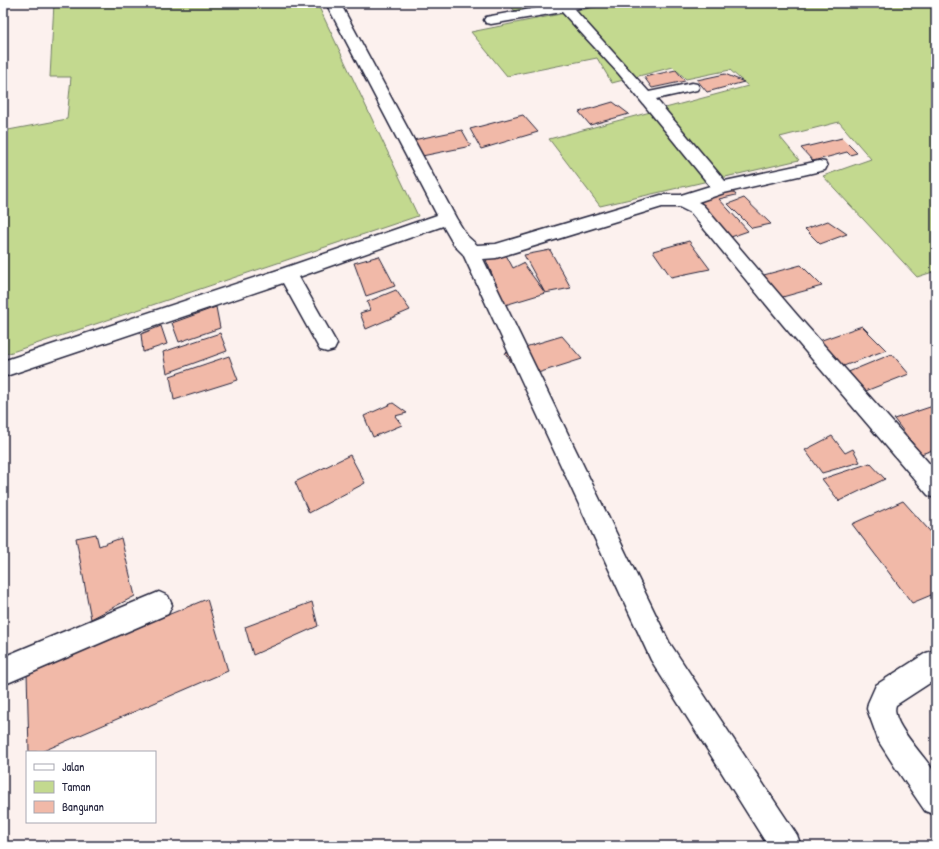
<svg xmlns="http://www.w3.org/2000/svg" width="939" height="849" viewBox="0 0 939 849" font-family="'Patrick Hand',sans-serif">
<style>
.green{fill:#c3d98f;stroke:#727e65}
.building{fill:#f1b9a8;stroke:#22223b}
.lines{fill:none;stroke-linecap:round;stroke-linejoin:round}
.minor-casing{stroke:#22223b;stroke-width:3}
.minor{fill:#fff;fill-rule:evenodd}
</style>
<rect width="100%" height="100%" fill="#fcf1ee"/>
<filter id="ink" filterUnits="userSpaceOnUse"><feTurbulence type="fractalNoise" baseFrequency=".025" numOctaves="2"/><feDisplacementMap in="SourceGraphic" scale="8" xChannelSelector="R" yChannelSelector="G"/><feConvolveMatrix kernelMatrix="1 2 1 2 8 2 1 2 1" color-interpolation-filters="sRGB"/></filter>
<g filter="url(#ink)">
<path class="green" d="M54 3H317L418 216 3 355V131L67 119 71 77H50Z
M508 3H564L515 11Z
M615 3H936V271L917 277 823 176 871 159 839 122 780 137 799 160 600 206 549 139 748 86 730 70 686 79 673 67 612 83 597 58 507 76 471 32Z"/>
<path class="building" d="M676 70 685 81 652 88 644 77Z
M725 74 744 82 707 92 697 80Z
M613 102 629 114 590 125 579 112Z
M523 115 538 132 481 149 470 129Z
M462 130 471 146 422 156 413 140Z
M842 138 857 153 850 155 847 152 813 161 801 148Z
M731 189 736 195 719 199 748 231 728 238 694 202Z
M744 198 771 224 752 228 728 204Z
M828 221 847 234 820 244 805 229Z
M689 241 710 269 671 277 653 251Z
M550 250 571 288 545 293 524 255Z
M506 255 513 268 523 263 545 293 505 305 486 260Z
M379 256 395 286 366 296 354 263Z
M801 265 822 286 779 298 760 276Z
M396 290 410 310 366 329 360 313 370 310 367 302Z
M216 307 220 328 179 342 172 323Z
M161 326 167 344 143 352 141 334Z
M862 326 886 350 841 367 819 341Z
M220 333 227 351 167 373 163 352Z
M562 336 582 359 522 378 505 353Z
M892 354 909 374 863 392 846 373Z
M229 356 238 380 174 400 170 376Z
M393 403 407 413 395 416 402 425 373 437 364 416Z
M936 405V449L921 454 894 419Z
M832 436 845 453 853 449 860 462 822 473 805 450Z
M350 455 365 483 309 513 295 482Z
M870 463 885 479 839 501 822 479Z
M903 501 936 538V593L912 603 852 524Z
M96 534 99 546 121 538 135 596 91 619 76 538Z
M207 599 228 671 41 752H29L27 672Z
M312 602 318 626 253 655 245 627Z"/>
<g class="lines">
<defs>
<path id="minor" d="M326 3H340L456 218 467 236 477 245 496 244 661 195H681L710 186 619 74 562 12 491 24 486 23 484 20 486 17 491 16 565 3H592L590 6 574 9 649 92 692 83 697 84 699 87 697 90 656 99 725 181 819 161 825 162 827 166 825 170 724 193 698 202 703 205 797 315 936 471V499L928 495 783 325 691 213 679 207H662L496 258 483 259 669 642 797 835 801 846H768L651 660 463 254 454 245 443 226 299 277 337 344 334 350 327 352 320 350 283 283 3 377V361L281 269 437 215Z
M159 592 168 596 172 605 168 614 3 685V657Z
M936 650V679L896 705C889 723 928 758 935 774 939 782 936 806 936 815L925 811 895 767 879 742 867 709 868 703 876 685 926 653Z"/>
</defs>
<use href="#minor" class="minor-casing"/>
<use href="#minor" class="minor"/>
</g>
</g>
<rect width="939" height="849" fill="none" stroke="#fff" stroke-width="16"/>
<rect x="8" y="8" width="923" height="833" fill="none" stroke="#22223b" stroke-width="1.5" filter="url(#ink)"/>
<rect x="26" y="751" width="130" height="72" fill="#ffffff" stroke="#a7a7b1"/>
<rect x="34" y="764" width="20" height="6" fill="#ffffff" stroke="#a7a7b1"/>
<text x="62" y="771" font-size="12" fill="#22223b">Jalan</text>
<rect x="34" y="781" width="20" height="12" fill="#c3d98f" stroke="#a7a7b1"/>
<text x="62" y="791" font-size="12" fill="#22223b">Taman</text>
<rect x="34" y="801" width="20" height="12" fill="#f1b9a8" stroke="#a7a7b1"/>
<text x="62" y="811" font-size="12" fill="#22223b">Bangunan</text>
</svg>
